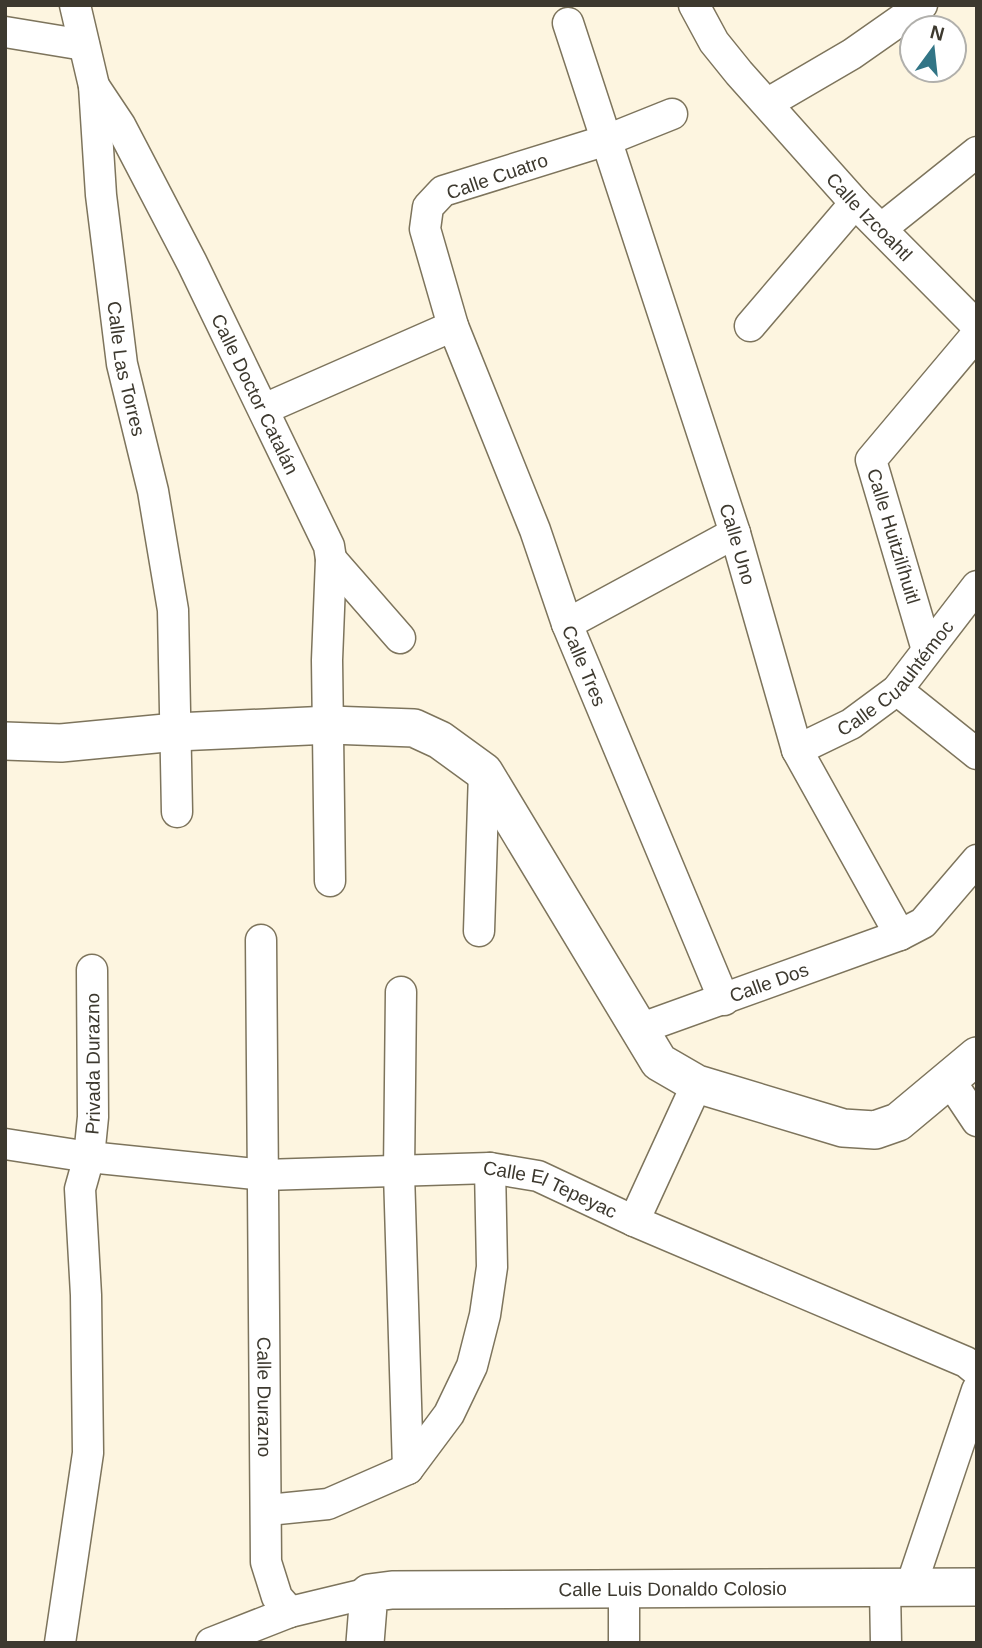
<svg xmlns="http://www.w3.org/2000/svg" width="982" height="1648" viewBox="0 0 982 1648" font-family="Arial,sans-serif">
<style>
.lines{fill:none;stroke-linecap:round;stroke-linejoin:round}
.minor-casing{stroke:#7d745c;stroke-width:33}
.tertiary-casing{stroke:#7d745c;stroke-width:40}
.minor{stroke:#fff;stroke-width:30}
.tertiary{stroke:#fff;stroke-width:37}
.labels{text-anchor:middle;stroke-width:6;stroke-linejoin:round;paint-order:stroke}
.street-label{font-size:19px;fill:#3d392f;stroke:#fff}
</style>
<rect width="100%" height="100%" fill="#fdf5e0"/>
<g class="lines">
<defs>
<g id="minor">
<path id="s1" d="M75 5 94 86 101 195 122 364 153 491 173 610 177 812"/>
<path id="s2" d="M694 5 714 42 739 73 855 203 977 326"/>
<path id="s3" d="M568 23 735 533 797 750 900 935"/>
<path d="M5 32 84 45"/>
<path id="s4" d="M94 86 120 125 192 263 329 546 331 559 327 660 330 881"/>
<path d="M768 103 852 54 922 5"/>
<path id="s5" d="M672 114 607 140 443 191 428 207 425 229 453 326 535 530 567 624 724 1000"/>
<path d="M882 228 977 152"/>
<path d="M750 326 855 203"/>
<path d="M264 409 453 326"/>
<path d="M331 559 400 638"/>
<path d="M567 624 735 533"/>
<path d="M927 650 871 460 977 334"/>
<path d="M897 690 977 754"/>
<path id="s6" d="M797 750 851 724 897 690 977 586"/>
<path d="M479 931 484 772"/>
<path id="s7" d="M261 940 266 1562 277 1597 290 1612"/>
<path d="M401 992 399 1173 408 1469"/>
<path id="s8" d="M639 1029 900 935 923 923 977 860"/>
<path d="M949 1079 977 1121"/>
<path id="s9" d="M5 1144 89 1157 264 1175 490 1168 538 1176 634 1221 966 1362 977 1371"/>
<path d="M634 1221 697 1084"/>
<path d="M268 1510 328 1504 408 1469 449 1414 472 1366 485 1315 492 1267 490 1168"/>
<path d="M885 1589 886 1643"/>
<path d="M910 1589 977 1390"/>
<path d="M624 1590V1643"/>
<path id="s10" d="M60 1643 88 1453 86 1295 80 1189 89 1157 93 1117 92 970"/>
<path d="M211 1643 290 1612 369 1593"/>
</g>
<g id="tertiary">
<path d="M5 741 61 743 176 732 330 725 414 728 440 740 484 772 659 1062 697 1084 843 1128 875 1130 898 1122 977 1056"/>
<path id="s11" d="M365 1643 369 1593 392 1590 977 1587"/>
</g>
</defs>
<use href="#minor" class="minor-casing"/>
<use href="#tertiary" class="tertiary-casing"/>
<use href="#minor" class="minor"/>
<use href="#tertiary" class="tertiary"/>
</g>
<g class="labels">
<g class="street-label">
<text transform="translate(497 176) rotate(-19)" y="7">Calle Cuatro</text>
<text dy="7" stroke="none"><textPath href="#s2" startOffset="276">Calle Izcoahtl</textPath></text>
<text dy="7" stroke="none"><textPath href="#s1" startOffset="368">Calle Las Torres</textPath></text>
<text dy="7" stroke="none"><textPath href="#s4" startOffset="348">Calle Doctor Catalán</textPath></text>
<text transform="translate(894 536) rotate(73)" y="7">Calle Huitzilíhuitl</text>
<text dy="7" stroke="none"><textPath href="#s3" startOffset="548">Calle Uno</textPath></text>
<text dy="7" stroke="none"><textPath href="#s5" startOffset="751">Calle Tres</textPath></text>
<text dy="7" stroke="none"><textPath href="#s6" startOffset="124">Calle Cuauhtémoc</textPath></text>
<text dy="7" stroke="none"><textPath href="#s8" startOffset="138">Calle Dos</textPath></text>
<text dy="7" stroke="none"><textPath href="#s10" startOffset="583">Privada Durazno</textPath></text>
<text dy="7" stroke="none"><textPath href="#s9" startOffset="551">Calle El Tepeyac</textPath></text>
<text dy="7" stroke="none"><textPath href="#s7" startOffset="457">Calle Durazno</textPath></text>
<text dy="7" stroke="none"><textPath href="#s11" startOffset="354">Calle Luis Donaldo Colosio</textPath></text>
</g>
</g>
<rect width="982" height="1648" fill="none" stroke="#3d392f" stroke-width="14"/>
<g transform="translate(933 49) rotate(15)"><circle r="33" fill="#ffffff" stroke="#b1b0ac" stroke-width="2"/>
<path d="M0-5L12 26L0 18L-12 26Z" fill="#327586"/>
<text y="-10" font-size="19" font-weight="bold" text-anchor="middle" fill="#3d392f">N</text>
</g>
</svg>
